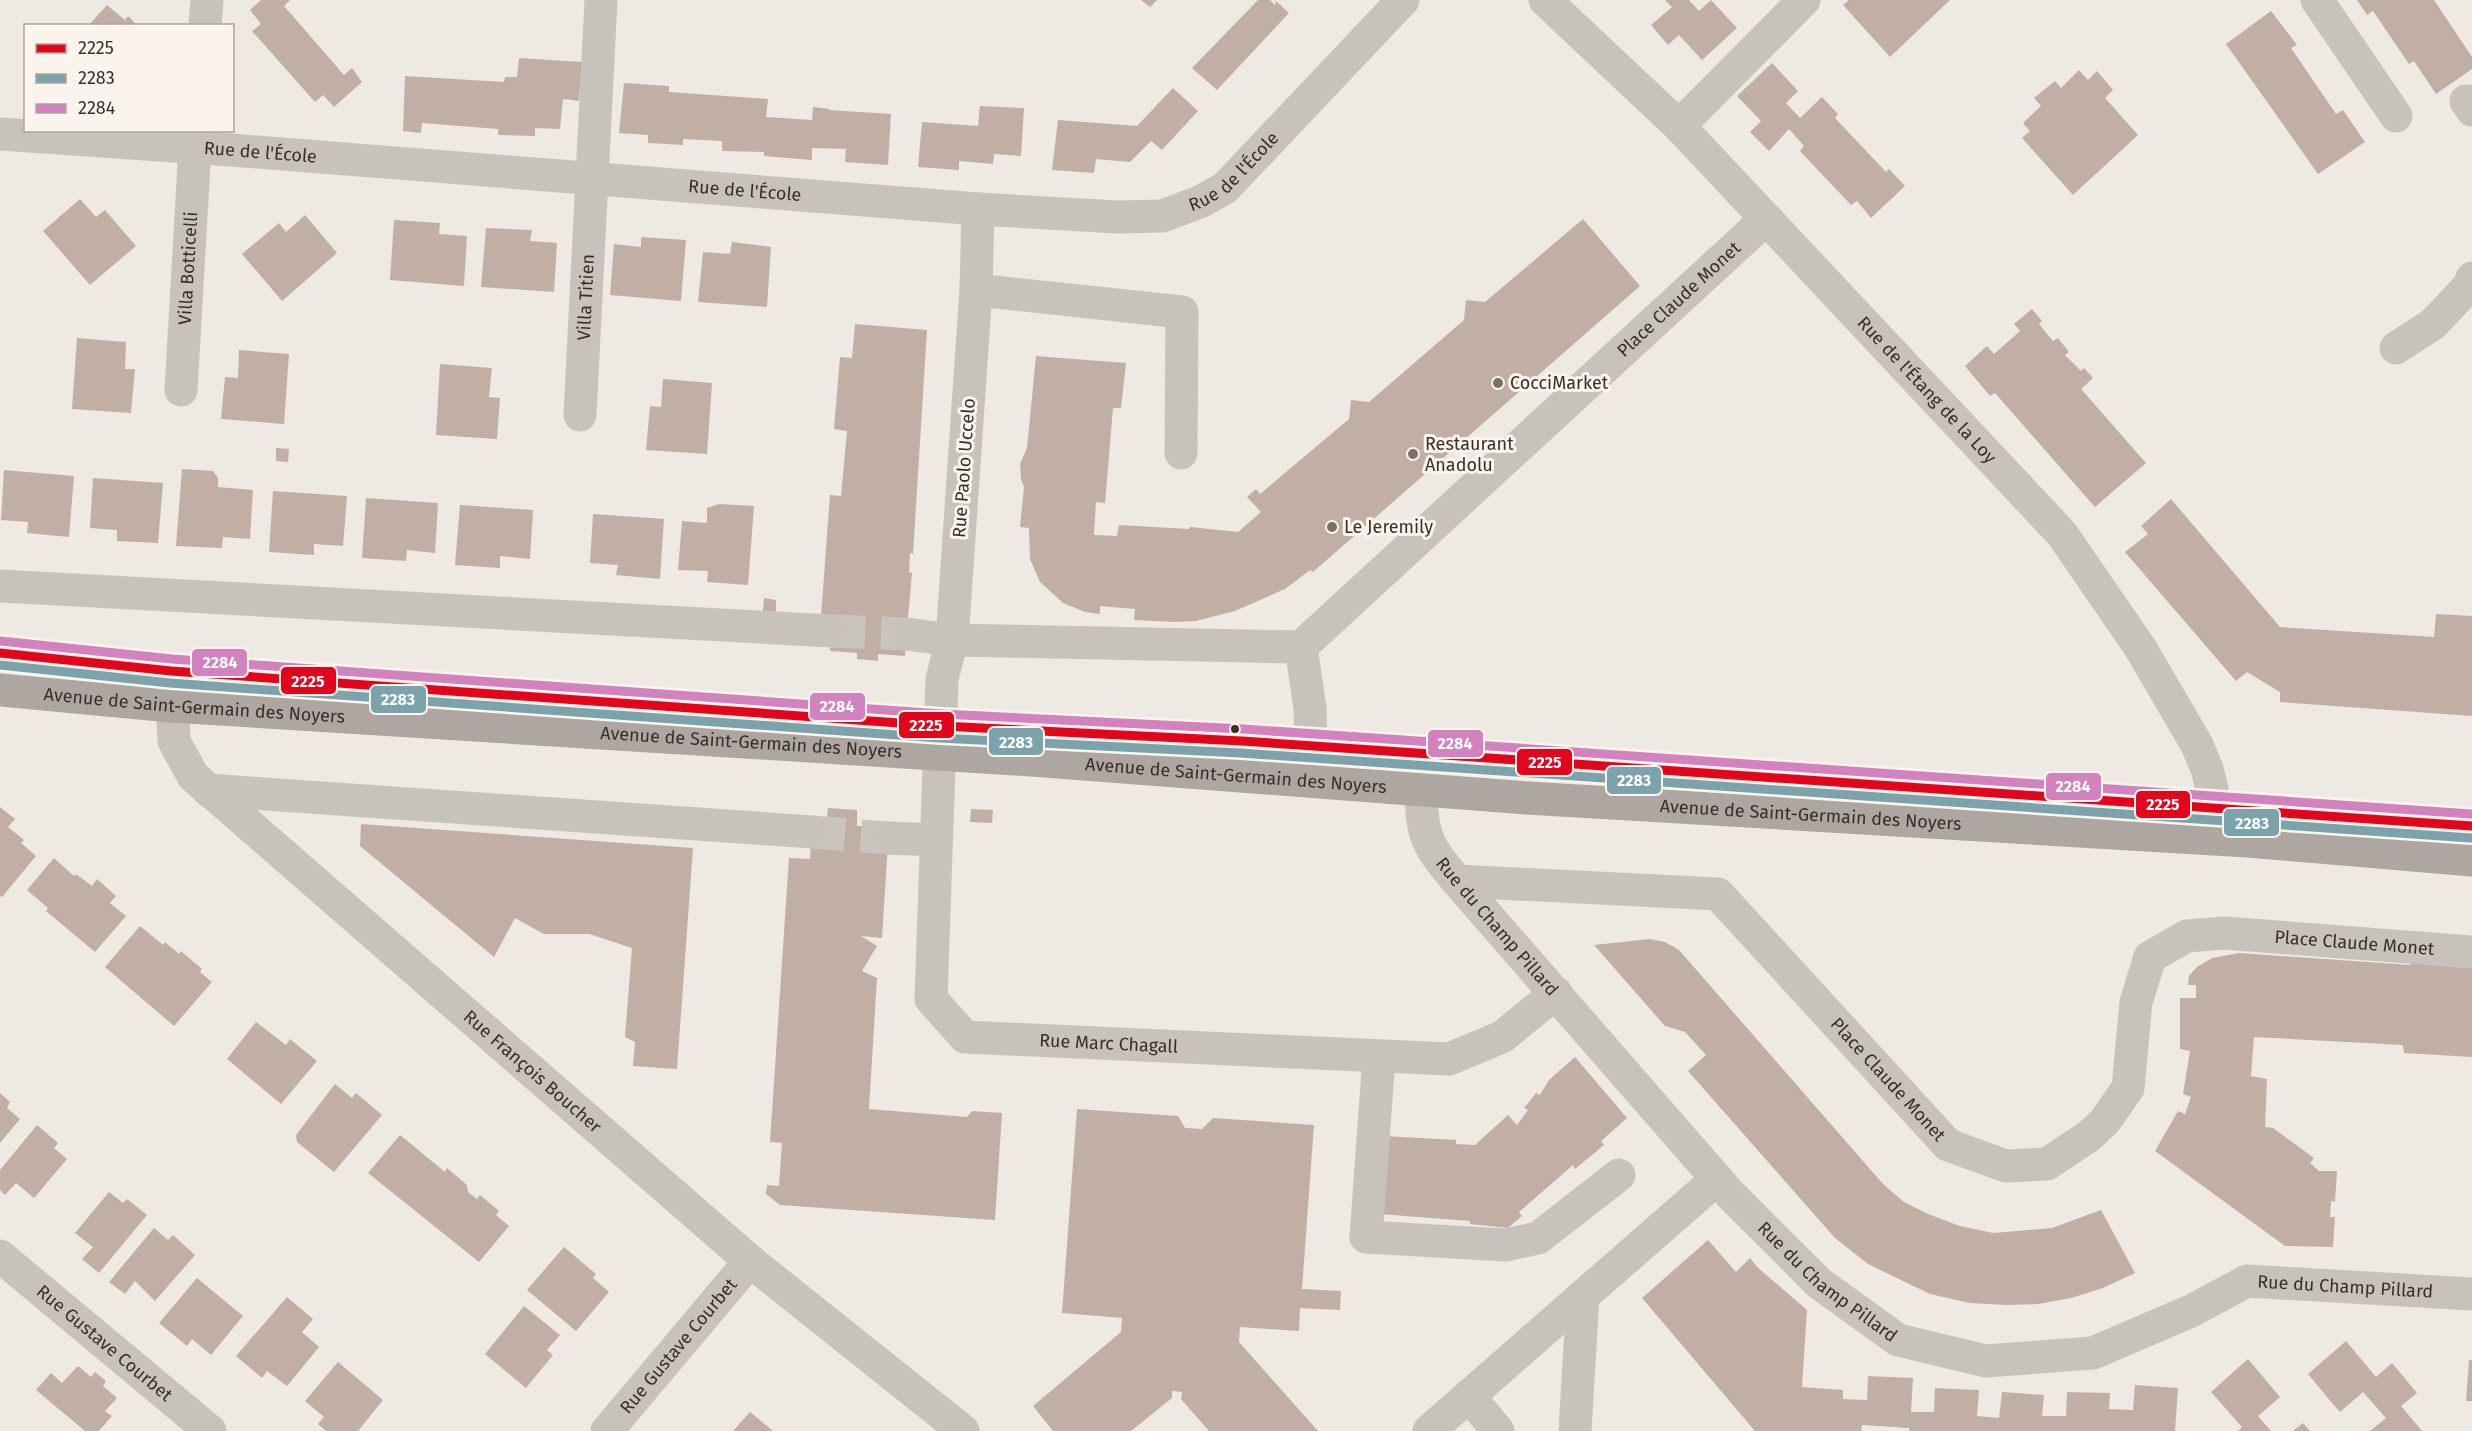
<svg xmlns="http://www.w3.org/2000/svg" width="2472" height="1431" viewBox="0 0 2472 1431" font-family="'Fira Sans',sans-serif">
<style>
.building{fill:#c1afa5}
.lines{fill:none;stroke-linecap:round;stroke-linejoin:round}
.minor-tunnel{stroke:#cac4be;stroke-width:33;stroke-dasharray:33 16;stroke-linecap:butt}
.minor{stroke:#c8c2bc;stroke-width:33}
.major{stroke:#ada6a1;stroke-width:33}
.bus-1-casing{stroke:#faf4ec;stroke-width:14}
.bus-2-casing{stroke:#faf4ec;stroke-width:14}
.bus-3-casing{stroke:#faf4ec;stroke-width:14}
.bus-1{stroke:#e3051c;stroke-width:9}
.bus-2{stroke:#7ca2ab;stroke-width:9}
.bus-3{stroke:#d282be;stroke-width:9}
.poi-dot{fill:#78706b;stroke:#faf4ec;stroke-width:2}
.bus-dot{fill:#392f2a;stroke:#faf4ec;stroke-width:2}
.labels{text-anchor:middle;stroke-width:6;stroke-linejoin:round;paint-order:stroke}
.street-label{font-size:18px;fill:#392f2a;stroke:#faf4ec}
.poi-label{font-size:18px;fill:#392f2a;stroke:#faf4ec;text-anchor:start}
.line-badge{stroke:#faf4ec;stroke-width:2}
.badge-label{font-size:16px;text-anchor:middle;font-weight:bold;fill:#fff}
</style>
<rect width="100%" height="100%" fill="#eee9e3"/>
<path class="building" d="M261 0H290L284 6 344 75 352 68 362 82 334 107 323 95 315 102 252 31 261 24 250 10Z
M1141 0H1157L1150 7Z
M1258 0H1270L1275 5 1276 1 1289 13 1217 90 1192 68Z
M1665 0H1689L1699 11 1711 0 1737 28 1702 60 1679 35 1668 45 1651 25 1672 7Z
M1849 0H1950L1890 57 1843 5Z
M2357 0H2434L2472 57V69L2436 94 2414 61 2409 64 2373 11 2367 15Z
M107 5 125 20 128 16 138 26H88Z
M2271 11 2297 45 2291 48 2336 114 2343 110 2365 142 2318 174 2226 44Z
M519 58 582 62 579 101 563 99 560 129 535 128V136L498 135V129L422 123 421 133 403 131 405 76 504 82 505 77H517Z
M1772 63 1798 91 1786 103 1800 118 1822 97 1838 114 1835 118 1886 172 1889 169 1905 186 1871 218 1857 201 1851 205 1800 151 1804 146 1789 129 1769 151 1750 132 1761 121 1737 96Z
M2079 70 2088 80 2097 71 2113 90 2105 98 2138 135 2073 195 2022 138 2030 131 2023 123 2041 106 2034 98 2055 81 2061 88Z
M624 83 669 86V92L768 99 766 117 812 120 813 107 830 109 829 110 891 114 888 165 845 162 846 149 812 148V160L764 156V152L722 151V141L683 139V145L648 143V135L619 133Z
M1173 88 1198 111 1162 150 1151 141 1130 162 1096 159 1094 173 1052 170 1058 120 1137 126Z
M980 106 1024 108 1021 156 994 154 993 164 959 161V170L918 167 922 122 978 126Z
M80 199 96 217 105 210 136 246 90 285 43 231Z
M305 215 337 253 282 301 242 254 279 223 286 232Z
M1583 219 1640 286 1313 572 1310 570 1285 589 1235 611 1196 621 1174 622 1134 620 1135 609 1100 606V614L1085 612 1063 603 1040 582 1030 559 1029 528 1020 527 1024 487 1021 479 1020 464 1027 448 1036 356 1126 363 1121 408H1113L1105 503 1096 502 1094 535 1117 536 1119 525 1189 529 1190 527 1238 532 1261 512 1247 497 1256 489 1260 494 1349 419 1351 400 1369 402 1464 320 1466 300 1485 302Z
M394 220 440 223 439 234 467 236 464 286 390 280Z
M486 228 532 230 530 241 557 243 554 292 481 287Z
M641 237 686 240 681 301 610 295 614 244 641 247Z
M732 242 771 247 767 307 698 302 703 252 730 254Z
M2032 309 2042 321 2039 324 2053 341 2058 338 2069 352 2065 355 2081 371 2084 368 2093 378 2081 389 2146 463 2095 507 1995 393 1990 396 1965 366 1987 346 1994 354 2020 331 2014 324Z
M855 324 927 330 913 554 910 553 909 572 912 573 908 618H905V624L907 623 905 656 878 654V661L857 659V653L830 651 833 617 821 616 830 495 841 496 847 431 834 429 840 357 852 358Z
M77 338 126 342 125 369H135L131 413 72 409Z
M239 350 289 354 284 424 221 419 225 377 238 378Z
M440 364 492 368 489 397 500 398 497 439 436 435Z
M663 379 712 383 707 454 646 450 650 406 661 407Z
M276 448 289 449 288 462 276 461Z
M182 469 213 471 218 478V487L253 490 250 539 223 537 222 548 176 546Z
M4 470 74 476 69 537 27 533 28 522 1 520Z
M93 478 163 483 158 543 117 541V530L90 528Z
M273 491 347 496 343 546 314 544V555L269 552Z
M366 498 438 503 435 553 407 550 406 561 362 558Z
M2171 499 2280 627 2434 637 2436 614 2472 616V716L2280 702V692L2247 672 2236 681 2125 552 2148 534 2141 526Z
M719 504 754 506 748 585 707 582 708 571 678 570 682 521 707 523V508Z
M460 505 533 510 530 559 500 556V568L455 565Z
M593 514 664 519 660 579 616 575 618 565 590 563Z
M764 598 776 600V612L763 611Z
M0 807 15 819 8 827 24 840 21 843 36 856 2 897 0 896Z
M828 808 857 810V826L889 828 882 938 861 936 877 946 862 971 877 978 869 1109 967 1117 972 1111 1002 1113 995 1220 780 1205 766 1194 767 1185 779 1186 782 1143 770 1142 789 858 810 859 812 822 826 824Z
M971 809 993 810 992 823 970 822Z
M361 824 693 848 677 1069 633 1066 635 1042 625 1037 632 948 589 934H544L515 918 494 957 360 846Z
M54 858 74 876 76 874 92 886 97 879 116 896 110 903 126 916 95 952 46 911 48 908 27 890Z
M140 926 163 945 165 942 179 954 181 951 202 969 200 972 212 982 174 1026 105 967Z
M1650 939 1665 942 1679 950 1883 1184 1904 1202 1928 1214 1960 1226 1993 1233 2052 1228 2101 1210 2135 1273 2103 1288 2071 1298 2038 1304 2006 1305 1970 1303 1930 1294 1868 1264 1835 1238 1688 1071 1706 1055 1685 1032 1665 1026 1594 945Z
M2239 953 2410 965V959L2472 964V1057L2404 1053 2403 1045 2254 1037 2251 1076 2267 1079 2265 1127 2273 1128 2314 1158 2310 1163 2319 1171H2337L2335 1202 2331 1201 2330 1217H2335L2333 1247 2285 1246 2155 1151 2178 1111 2185 1114 2191 1097 2183 1094 2190 1051 2180 1049V998H2196V985H2188L2189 976 2197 967 2212 958Z
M256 1022 286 1045 290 1039 317 1061 281 1104 227 1059Z
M1575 1057 1627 1118 1601 1141 1604 1145 1575 1169 1573 1165 1519 1212 1522 1216 1508 1228 1470 1224V1221L1380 1214 1384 1136 1456 1140V1144L1475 1145 1508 1115 1517 1125 1528 1110 1524 1108 1536 1093 1540 1095 1549 1080Z
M335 1084 352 1098 356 1093 382 1115 334 1172 297 1142 296 1135Z
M0 1093 10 1102 7 1108 20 1119 0 1143Z
M1077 1109 1178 1116 1185 1128 1202 1129 1213 1118 1314 1125 1302 1289 1341 1291 1340 1310 1300 1308 1299 1331 1240 1327 1239 1342 1318 1431H1209L1181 1399 1182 1392 1172 1391V1398L1131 1431H1053L1033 1406 1121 1332 1122 1318 1062 1313Z
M37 1125 58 1143 54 1148 67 1159 34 1198 16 1183 5 1195 0 1190V1170Z
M400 1135 445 1172 447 1168 467 1185 468 1192 477 1199 480 1195 499 1211 496 1215 509 1226 479 1262 368 1173Z
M109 1192 123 1203 127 1199 147 1215 99 1273 82 1259 93 1247 75 1233Z
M154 1228 168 1240 173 1235 195 1255 155 1301 135 1281 125 1294 109 1282Z
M1708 1240 1736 1272 1750 1258 1757 1267 1807 1310 1802 1387 1843 1390V1399L1867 1400 1868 1376 1913 1378 1911 1412H1934L1935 1388 1979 1390 1977 1416 1999 1418 2002 1392 2044 1395 2042 1416H2066L2067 1392 2110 1393 2109 1409 2133 1410 2135 1385 2178 1388 2175 1431H1909V1428L1862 1425 1861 1431H1755L1642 1298Z
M564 1247 596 1274 593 1278 609 1292 576 1331 527 1290Z
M197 1278 243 1316 211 1355 192 1339 187 1346 159 1323Z
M287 1297 313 1319 302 1332 319 1347 287 1386 267 1371 262 1378 236 1356Z
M524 1306 560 1335 547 1350 553 1355 526 1388 485 1354Z
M2346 1341 2376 1377 2392 1363 2417 1393 2401 1406 2422 1431H2370L2386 1418 2363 1392 2340 1412 2327 1397 2308 1374Z
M2248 1359 2280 1397 2258 1416 2271 1431H2238L2242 1427 2211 1392Z
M2469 1360H2472V1401H2466Z
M338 1362 383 1400 358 1431H326L318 1424 324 1417 305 1401Z
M78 1366 91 1377 95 1372 106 1381 103 1386 117 1398 105 1411 112 1416 99 1431H85L36 1390 51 1373 62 1383Z
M750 1412 773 1431H733Z
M2303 1423 2310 1431H2293Z"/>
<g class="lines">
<path class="minor-tunnel" d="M832 631 906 634
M812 832 888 838"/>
<g class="minor">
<path id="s1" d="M1545 0 1679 126 2062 534 2141 649 2197 745 2207 769 2212 789V835"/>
<path d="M2317 0 2396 116"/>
<path d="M205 26 207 0"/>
<path d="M2466 101 2472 110"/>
<path d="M1679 126 1804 0"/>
<path id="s2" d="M0 134 231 150 978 209 1118 217 1162 216 1200 202 1225 188 1403 0"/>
<path id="s3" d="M978 209 976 290 952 640 942 679 931 999 965 1037 1449 1059 1502 1037 1556 993"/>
<path d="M976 290 1182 312 1181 453"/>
<path d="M2396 348 2433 324 2469 286 2472 278"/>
<path id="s4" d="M181 390 196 130"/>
<path id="s5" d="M580 415 601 0"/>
<path d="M0 586 832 631"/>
<path id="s6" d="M906 634 952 640 1301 647 1766 219"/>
<path d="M1301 647 1310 708 1311 745"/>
<path id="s7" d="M171 671 174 741 193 776 750 1261 963 1431"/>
<path d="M208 790 812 832"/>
<path id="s8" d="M1421 790C1422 838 1427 845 1457 881L1730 1194 1819 1283 1898 1340 1986 1361 2093 1353 2191 1311 2247 1281 2472 1294"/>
<path d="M888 838 935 840"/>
<path id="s9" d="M1457 881 1718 894 1948 1145 2006 1166 2047 1164 2089 1136 2105 1121 2128 1088 2136 1002 2150 957 2187 936 2225 933 2472 952"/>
<path d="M1379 1057 1366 1237 1506 1245 1538 1238 1619 1175"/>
<path id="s10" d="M0 1256 210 1431"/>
<path d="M1469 1396 1498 1431"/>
<path id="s11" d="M607 1431 750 1261"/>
<path d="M1429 1431 1583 1296"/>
<path d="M1575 1431 1583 1296 1717 1179"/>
</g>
<g class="major">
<path d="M0 653 171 671 941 726 1242 741 1529 760 2472 826"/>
<path id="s12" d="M0 690 171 706 1032 760 1527 798 2248 841 2472 860"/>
</g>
<defs>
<path id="bus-1" d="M0 653 171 671 941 726 1242 741 2472 826"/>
<path id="bus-2" d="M0 665 170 683 940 738 1241 753 2471 838"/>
<path id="bus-3" d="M1 641 172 659 942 714 1243 729 2472 814"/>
</defs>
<use href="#bus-1" class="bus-1-casing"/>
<use href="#bus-2" class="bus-2-casing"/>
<use href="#bus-3" class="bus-3-casing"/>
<use href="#bus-1" class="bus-1"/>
<use href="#bus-2" class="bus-2"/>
<use href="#bus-3" class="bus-3"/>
</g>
<g class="poi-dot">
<circle cx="1498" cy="383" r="6"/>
<circle cx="1413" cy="454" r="6"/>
<circle cx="1332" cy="527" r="6"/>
</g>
<circle class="bus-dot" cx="1235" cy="729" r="5"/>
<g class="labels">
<g class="street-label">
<text dy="6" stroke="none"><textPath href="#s2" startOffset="261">Rue de l'École</textPath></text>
<text dy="6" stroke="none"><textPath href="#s2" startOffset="1251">Rue de l'École</textPath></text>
<text dy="6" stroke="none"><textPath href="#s2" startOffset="747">Rue de l'École</textPath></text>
<text dy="6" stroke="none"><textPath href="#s4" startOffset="122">Villa Botticelli</textPath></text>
<text dy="6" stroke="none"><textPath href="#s5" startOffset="118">Villa Titien</textPath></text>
<text dy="6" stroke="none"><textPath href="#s6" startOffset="909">Place Claude Monet</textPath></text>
<text dy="6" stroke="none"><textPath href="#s1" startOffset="546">Rue de l'Étang de la Loy</textPath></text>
<text transform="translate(964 468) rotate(-86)" y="6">Rue Paolo Uccelo</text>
<text dy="6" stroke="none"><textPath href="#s12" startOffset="195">Avenue de Saint-Germain des Noyers</textPath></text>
<text dy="6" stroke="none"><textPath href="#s12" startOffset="753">Avenue de Saint-Germain des Noyers</textPath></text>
<text dy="6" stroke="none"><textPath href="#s12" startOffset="1239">Avenue de Saint-Germain des Noyers</textPath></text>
<text dy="6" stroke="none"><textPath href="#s12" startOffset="1815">Avenue de Saint-Germain des Noyers</textPath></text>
<text dy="6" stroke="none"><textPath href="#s8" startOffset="162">Rue du Champ Pillard</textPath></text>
<text dy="6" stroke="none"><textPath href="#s9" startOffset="1161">Place Claude Monet</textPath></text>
<text dy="6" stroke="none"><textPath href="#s3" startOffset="987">Rue Marc Chagall</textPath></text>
<text dy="6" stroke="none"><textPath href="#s7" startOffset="560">Rue François Boucher</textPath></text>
<text dy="6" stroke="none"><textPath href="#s9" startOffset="513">Place Claude Monet</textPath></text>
<text dy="6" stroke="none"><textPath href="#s8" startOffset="648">Rue du Champ Pillard</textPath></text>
<text dy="6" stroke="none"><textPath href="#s8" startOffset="1206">Rue du Champ Pillard</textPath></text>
<text dy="6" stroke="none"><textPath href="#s10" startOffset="136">Rue Gustave Courbet</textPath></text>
<text dy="6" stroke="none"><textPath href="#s11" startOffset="111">Rue Gustave Courbet</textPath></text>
</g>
<g class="poi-label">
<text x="1510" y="389">CocciMarket</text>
<text x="1425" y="450">Restaurant<tspan x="1425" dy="21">Anadolu</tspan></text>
<text x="1344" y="533">Le Jeremily</text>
</g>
</g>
<g class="line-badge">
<rect x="191" y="648" width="57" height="29" rx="6" fill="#d282be"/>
<rect x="280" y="666" width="57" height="29" rx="6" fill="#e3051c"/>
<rect x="370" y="685" width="57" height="29" rx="6" fill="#7ca2ab"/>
<rect x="809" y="692" width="57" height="29" rx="6" fill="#d282be"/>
<rect x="898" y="711" width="57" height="28" rx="6" fill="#e3051c"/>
<rect x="988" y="727" width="56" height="29" rx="6" fill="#7ca2ab"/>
<rect x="1427" y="729" width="57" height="29" rx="6" fill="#d282be"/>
<rect x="1516" y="748" width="57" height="28" rx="6" fill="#e3051c"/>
<rect x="1606" y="766" width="56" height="29" rx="6" fill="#7ca2ab"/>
<rect x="2045" y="772" width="57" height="29" rx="6" fill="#d282be"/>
<rect x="2135" y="790" width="56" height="29" rx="6" fill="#e3051c"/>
<rect x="2223" y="808" width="57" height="29" rx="6" fill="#7ca2ab"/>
</g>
<g class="badge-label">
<text x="220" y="668">2284</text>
<text x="308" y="687">2225</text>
<text x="398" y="705">2283</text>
<text x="837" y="712">2284</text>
<text x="926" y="731">2225</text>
<text x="1016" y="748">2283</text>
<text x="1455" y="749">2284</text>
<text x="1545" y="768">2225</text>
<text x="1634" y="786">2283</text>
<text x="2073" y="792">2284</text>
<text x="2163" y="810">2225</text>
<text x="2252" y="829">2283</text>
</g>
<rect x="24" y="24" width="210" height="108" fill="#faf4ec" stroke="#ada59e" stroke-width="1.5"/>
<rect x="36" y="44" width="30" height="9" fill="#e3051c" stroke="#ada59e" stroke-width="1.5"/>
<text x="78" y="54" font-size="18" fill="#392f2a">2225</text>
<rect x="36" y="74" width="30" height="9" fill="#7ca2ab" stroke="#ada59e" stroke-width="1.5"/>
<text x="78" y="84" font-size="18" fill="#392f2a">2283</text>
<rect x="36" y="104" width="30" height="9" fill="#d282be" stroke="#ada59e" stroke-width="1.5"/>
<text x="78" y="114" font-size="18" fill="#392f2a">2284</text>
</svg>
